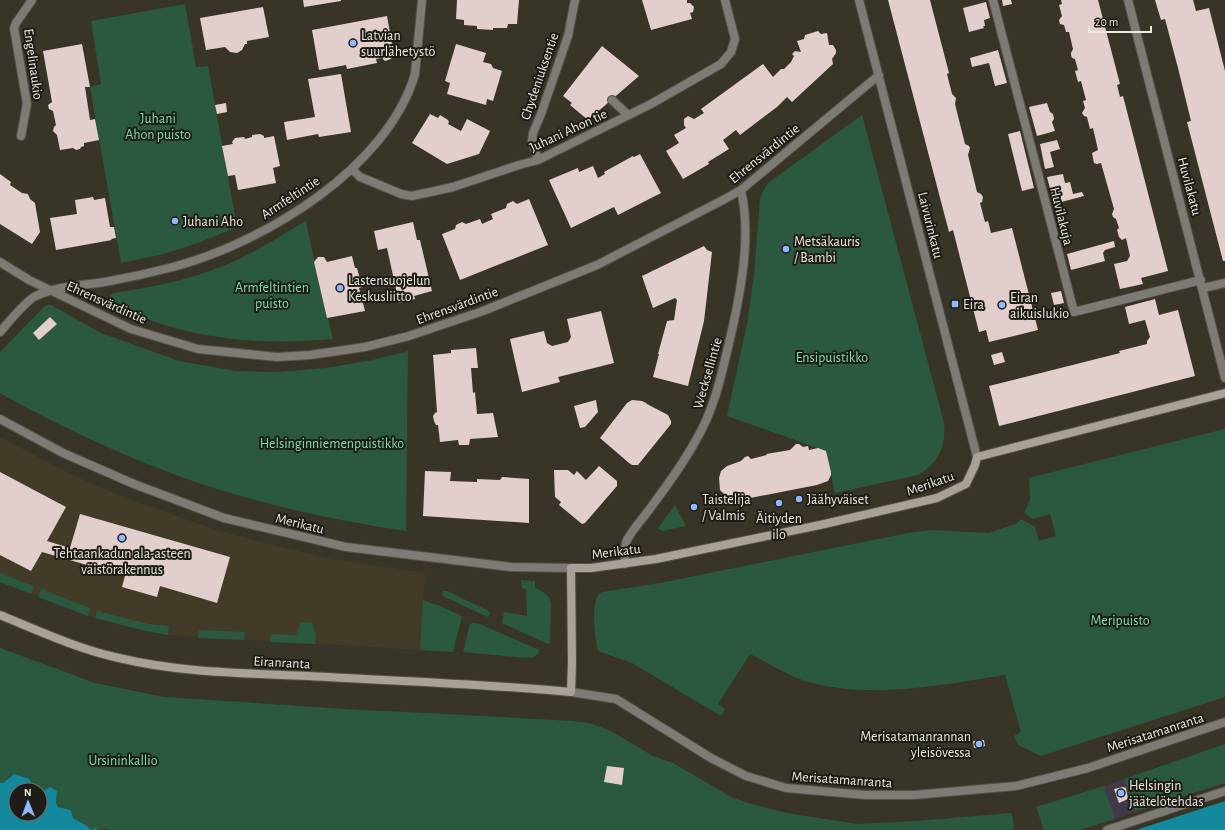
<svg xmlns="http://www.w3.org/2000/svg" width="1225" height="830" viewBox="0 0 1225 830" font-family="'Alegreya Sans',sans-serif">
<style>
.commercial{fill:#413848}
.built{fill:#413b28}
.green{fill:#2b5940}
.water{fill:#14889c}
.building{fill:#e2cfcd}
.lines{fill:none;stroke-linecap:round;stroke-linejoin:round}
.street-casing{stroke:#555146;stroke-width:10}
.secondary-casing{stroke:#555146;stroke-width:10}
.street{stroke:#7e7a75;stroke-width:8}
.secondary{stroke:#a7a198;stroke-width:8}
.poi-dot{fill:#90b8fd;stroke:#1e1c16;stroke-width:1.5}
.labels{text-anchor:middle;stroke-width:4;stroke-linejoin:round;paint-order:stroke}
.poi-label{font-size:14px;fill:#edeae2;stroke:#1e1c16;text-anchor:start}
.street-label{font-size:14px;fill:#edeae2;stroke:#1e1c16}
.park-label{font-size:14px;fill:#7be2a9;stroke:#1e1c16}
</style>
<rect width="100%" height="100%" fill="#383428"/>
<path class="commercial" d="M1124 779 1135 812 1115 819 1104 786Z"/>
<path class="built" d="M0 437 75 476 128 499 217 530 272 545 335 559 425 573 420 650 168 635 146 631 95 618 0 582Z"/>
<path class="green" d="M185 4 196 67 208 66 237 227 198 243 164 254 121 263 90 87 101 84 91 21Z
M862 115 944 423C946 446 939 463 918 475L835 493 826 451 727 416 747 324 754 274 760 199 762 193 768 183Z
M306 221 315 265 333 339C267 345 199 341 137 315 128 311 117 308 110 301V296L113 293C156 287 199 278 239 259 261 249 285 233 306 221Z
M48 305H51L101 333 179 361 236 371 278 372 326 368 373 360 408 351 406 531C353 523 300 513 248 498 161 474 79 437 0 393V352L45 306Z
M1225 429V697L1041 756 1018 745 1014 736 1021 732 1005 675C941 685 869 700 805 681 785 674 768 663 750 654L718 704 725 709 721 716 632 663 598 651C595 639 589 598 602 592L660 583 908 533 931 530 988 533 1016 524 1021 519 1035 527 1039 541 1056 536 1050 514 1033 519 1024 513 1030 500 1029 478Z
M675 505 686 526 662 531 658 528Z
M0 573 34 586 31 594 0 582Z
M521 580 535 581V588C543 592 549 594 551 603L550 642 548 644 502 623 504 612 527 616 526 589 522 588Z
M41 589 90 608 88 616 38 597Z
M443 591H447L487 610 490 613 488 617 443 596 442 594Z
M423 600 440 606 462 616 453 652 420 650Z
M97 611 149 624 169 626 168 635 146 631 95 618Z
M301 622 312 623 316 636 315 644 270 642 271 634 296 635Z
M473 623 480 624 539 650V653L534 657 525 658 463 652 470 624Z
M199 630 245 632 244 640 198 638Z
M0 648 95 683 164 697 360 710 407 712 572 721 589 723 609 730 653 756 673 763 731 797 751 804 787 813 857 824 916 821 1011 813 1013 818 1014 830H108L107 829 97 830 96 828 91 830 87 826 73 818 71 810 58 807 56 803 57 791 40 793V790H36L33 784 10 776 3 783H0Z
M1225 744V783L1135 812 1124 779Z
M1104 786 1115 819 1079 830H1044L1036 807Z"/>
<path class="water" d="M14 774 29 779 36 790H16V814H40V793L50 787 57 791 56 803 58 807 71 810 73 818 87 826 91 830 96 828 97 830H0V783H3Z
M1225 801V830H1136Z"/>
<path class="building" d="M303 0H341V1L304 7Z
M457 0H519L517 24H508L507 28H493V30L477 29V26L464 25V20L456 19Z
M642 0H687V3H690L694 7 693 12 690 13 692 19 651 30Z
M888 0H930L949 73 947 74 952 94 956 98 955 104 965 144 969 146 970 148 968 155 977 192 981 194 983 197 982 202 980 203 985 222 988 221 991 233 1012 228 1038 330 989 342 986 330 979 332 953 230 949 232Z
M1002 0H1011L1012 4 1003 6Z
M1061 0H1098L1120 84 1117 85 1120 97 1123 96 1168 271 1141 278 1143 284 1120 289 1114 264 1127 261 1130 256 1126 238 1122 240 1119 237 1117 230 1119 228 1116 219 1113 217 1112 214 1114 209 1101 163 1097 164 1094 163 1092 153 1098 150 1093 128 1090 129 1087 117 1084 116 1082 113 1085 108 1083 101 1086 100 1081 81 1078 82 1075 71 1078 70 1075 59 1072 58 1071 55V53L1073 49 1069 32H1066L1064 25 1060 24 1059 20 1062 16 1059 5 1062 4Z
M1155 0H1193L1196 11 1209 8 1225 71V261H1223L1187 122 1191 121 1178 68 1165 19 1161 20Z
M986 2 990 18 984 20 985 26H983L984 28 969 32 963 8Z
M263 7 269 37 247 41V44H245L242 50 237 53 230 52 225 47 206 50 200 18Z
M387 16 394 56H392L391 59 385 61 382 58 376 59 377 63 347 69 346 65 319 70 312 30Z
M818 31 821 34 827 33 829 45H833L836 50V53L832 59 833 64 792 102 787 97 777 107 740 135 736 130 723 140 729 149 708 162 709 164 683 179 666 151 679 143 674 135 686 128 684 125V119L688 116 694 119 704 113 701 109 763 64 773 77 781 69H784L791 62 794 56 792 54 795 51 801 52 797 41 804 39 805 35Z
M82 44 90 87H85L90 120 95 119 99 140 84 143V146L81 147 80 149 76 150 73 148 60 150 57 135 53 131 54 127 56 125 53 111 49 109 48 105 52 102 43 51Z
M456 44 486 53 483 62 491 64 493 68 502 71 493 101 487 99 486 105 447 94 450 83 445 81Z
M602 46 639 76 588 120 570 105 572 103 563 96Z
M998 50 1007 83 995 86 989 63 972 67 970 58Z
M341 74 351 132 319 137 318 134 287 140 284 122 315 117 308 79Z
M226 103 227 112 217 114 215 105Z
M1047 103 1050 112 1053 114 1054 119 1052 122 1055 131 1037 136 1029 107Z
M430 114 438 118 440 115 448 120 449 122 448 124 461 131 467 119 490 131 479 154 447 164 412 143Z
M1020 131 1034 188 1022 191 1008 134Z
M260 134 264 136V138L274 136 280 166 273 168 276 183 238 190 235 175 228 176 222 146 233 144 232 142 235 138 244 137 245 139 252 137V135Z
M1057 140 1060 149 1050 152 1054 167 1045 169 1040 144Z
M640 154 661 193 618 215 614 207 571 228 549 180 578 168 579 172 593 166 598 178 605 174 604 172 633 156 634 157Z
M0 174 11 182 10 185 22 193 28 194 30 199 35 203 40 232 32 244 0 224Z
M1063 174 1065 183 1070 182 1073 194 1082 192 1084 196 1054 204 1047 177Z
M93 197 94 200 105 198 110 227H114L116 238 111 239 112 240 56 250 50 218 77 214 75 200Z
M529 199 548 245 460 280 442 234 455 229 456 225 462 222 466 224 480 219 482 224 493 219 491 214 506 208 507 204 513 201 517 204Z
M413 222 417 240H420L432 291 414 296 415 299 399 303 387 248 378 250 374 231Z
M1114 241 1115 247 1105 250 1103 253 1105 261 1071 270 1067 254Z
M704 246 707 250 712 252 704 321 688 386 653 377 659 354H658L667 321 674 320 677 300 675 298 653 308 642 276Z
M352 256 355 268H357L362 287 359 288 365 311 327 318 314 262 318 257H324L327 262Z
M1061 291 1064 303 1054 305 1051 293Z
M1155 299 1159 315 1178 310 1195 376 999 426 989 386 1120 353 1119 351 1147 344V341L1150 337 1145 320 1129 324 1125 307Z
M601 311 614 363 558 377 560 382 522 392 510 339 544 331 547 343 552 346 568 342 571 337 567 319Z
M50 317 57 324 39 340 33 333Z
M476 348 478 368H471L473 393 475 392 477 414 493 413 498 437 470 439 469 445H459L458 440 440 442 438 425H436L434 421 433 416 435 413 437 412 433 355 451 353V350Z
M1002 352 1005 362 994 365 991 355Z
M596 400 598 412 585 427 580 428 574 406Z
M632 400 642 401 646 403 647 404 668 415 671 421V424L638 465H632L629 463 600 438 627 403Z
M796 444H799L803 447 808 446 809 450 818 448 826 451 831 472V475L828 481 817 485 750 498 749 496 738 499 729 498 726 496 720 490 719 478 721 471 727 466 741 461 745 457 748 456 751 459 767 455 766 454 790 450Z
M599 466 617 481V486L585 523 582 524 559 505 561 502 555 497 554 470H568L574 475 577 471 586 480Z
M425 471 451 472 450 481 477 482V479L500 480 502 477 529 479V523L423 516Z
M0 472 66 507 47 541 70 548 80 514 230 557 217 603 160 586 157 597 122 587 125 576 42 552 31 571 0 555Z
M984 740 985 746 974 748 973 741Z
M607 766 624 768 622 785 604 782Z
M1123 787 1126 788 1128 799 1119 803 1114 789Z"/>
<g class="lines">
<defs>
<path id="street" d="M859 0 977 457
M993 0 1074 312 1201 280
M1128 0 1225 378
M612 100 628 115
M21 136 27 104 14 28 16 23 32 0
M538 160 532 141 533 133 541 114 568 36 575 0
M352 169 360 177 370 181 401 194 412 196 453 187 519 165 538 160 651 104 721 64 731 52 735 39 725 0
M0 262 29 280 131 329 198 349 277 357 310 355 365 347 409 336 483 311 597 265 723 200 741 190 879 75
M1203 288 1225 283
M0 332C8 323 25 302 34 297 51 287 84 285 105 282 127 278 150 273 173 267 263 243 387 169 415 74L422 0
M0 419 63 453 134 484 224 518 346 547 511 567 571 568
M625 564C625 557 624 545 627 540 634 527 646 515 654 503 669 483 684 462 696 440 714 410 721 377 729 343 740 297 752 237 741 190
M571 692 616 699 711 758 746 776 786 788 866 795H914L1016 786 1088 768 1225 722
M1107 830 1225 791"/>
<path id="secondary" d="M0 615C39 631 78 649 119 658 181 673 246 673 309 676 396 681 484 684 571 692L572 662 571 568H591L656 559 820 525 937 498 966 484 975 465 977 457 1225 393"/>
</defs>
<use href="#street" class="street-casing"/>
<use href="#secondary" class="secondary-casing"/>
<use href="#street" class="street"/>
<use href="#secondary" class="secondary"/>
</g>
<g class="poi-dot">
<circle cx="353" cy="43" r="4"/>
<circle cx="175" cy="221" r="4"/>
<circle cx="786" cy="249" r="4"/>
<circle cx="340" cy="288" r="4"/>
<rect x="951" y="300" width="8" height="8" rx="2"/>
<circle cx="1002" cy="305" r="4"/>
<circle cx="799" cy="499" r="4"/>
<circle cx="779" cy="503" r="4"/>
<circle cx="694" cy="507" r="4"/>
<circle cx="122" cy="538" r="4"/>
<circle cx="979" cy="744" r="4"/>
<circle cx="1121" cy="793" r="4"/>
</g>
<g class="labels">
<g class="poi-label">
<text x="361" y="40">Latvian<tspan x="361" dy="16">suurlähetystö</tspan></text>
<text x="183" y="226">Juhani Aho</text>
<text x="794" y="246">Metsäkauris<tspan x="794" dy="16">/ Bambi</tspan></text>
<text x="348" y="285">Lastensuojelun<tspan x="348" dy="16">Keskusliitto</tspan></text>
<text x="1010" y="302">Eiran<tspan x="1010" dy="16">aikuislukio</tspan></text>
<text x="963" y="309">Eira</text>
<text x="702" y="504">Taistelija<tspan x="702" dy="16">/ Valmis</tspan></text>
<text x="807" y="504">Jäähyväiset</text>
<text x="779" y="523" text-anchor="middle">Äitiyden<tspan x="779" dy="16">ilo</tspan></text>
<text x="122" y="558" text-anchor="middle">Tehtaankadun ala-asteen<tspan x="122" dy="16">väistörakennus</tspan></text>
<text x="971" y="741" text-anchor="end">Merisatamanrannan<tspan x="971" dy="16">yleisövessa</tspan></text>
<text x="1129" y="790">Helsingin<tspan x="1129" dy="16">jäätelötehdas</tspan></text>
</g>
<g class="street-label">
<text transform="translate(34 64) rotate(82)" y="5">Engelinaukio</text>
<text transform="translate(539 76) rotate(-71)" y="5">Chydeniuksentie</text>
<text transform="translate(568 130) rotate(-25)" y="5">Juhani Ahon tie</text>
<text transform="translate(764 153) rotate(-39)" y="5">Ehrensvärdintie</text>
<text transform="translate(1190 186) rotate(75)" y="5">Huvilakatu</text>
<text transform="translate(290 197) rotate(-33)" y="5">Armfeltintie</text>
<text transform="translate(1062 216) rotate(76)" y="5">Huvilakuja</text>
<text transform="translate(931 225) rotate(76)" y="5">Laivurinkatu</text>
<text transform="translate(107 302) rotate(24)" y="5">Ehrensvärdintie</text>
<text transform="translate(457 305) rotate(-20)" y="5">Ehrensvärdintie</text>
<text transform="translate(707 373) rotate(-74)" y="5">Wecksellintie</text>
<text transform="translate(930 483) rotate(-19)" y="5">Merikatu</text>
<text transform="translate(300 523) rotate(14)" y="5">Merikatu</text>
<text transform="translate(616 551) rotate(-7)" y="5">Merikatu</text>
<text transform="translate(282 662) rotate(3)" y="5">Eiranranta</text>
<text transform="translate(1155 732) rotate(-18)" y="5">Merisatamanranta</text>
<text transform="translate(842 779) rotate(4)" y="5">Merisatamanranta</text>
</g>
<g class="park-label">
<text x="158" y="123">Juhani<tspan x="158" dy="16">Ahon puisto</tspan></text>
<text x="272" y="292">Armfeltintien<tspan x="272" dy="16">puisto</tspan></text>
<text x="832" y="362">Ensipuistikko</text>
<text x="332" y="448">Helsinginniemenpuistikko</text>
<text x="1120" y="625">Meripuisto</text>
<text x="123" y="765">Ursininkallio</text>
</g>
</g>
<g transform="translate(28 802) rotate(359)"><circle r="19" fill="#1e1c16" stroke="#716e68"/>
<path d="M0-3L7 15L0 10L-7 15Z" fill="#90b8fd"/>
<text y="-6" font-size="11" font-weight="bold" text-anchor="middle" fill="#edeae2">N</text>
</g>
<path d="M1089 26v6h62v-6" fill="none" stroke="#edeae2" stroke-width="2"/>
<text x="1095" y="26" font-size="12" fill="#edeae2" stroke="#1e1c16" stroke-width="3" paint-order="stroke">20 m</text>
</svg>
